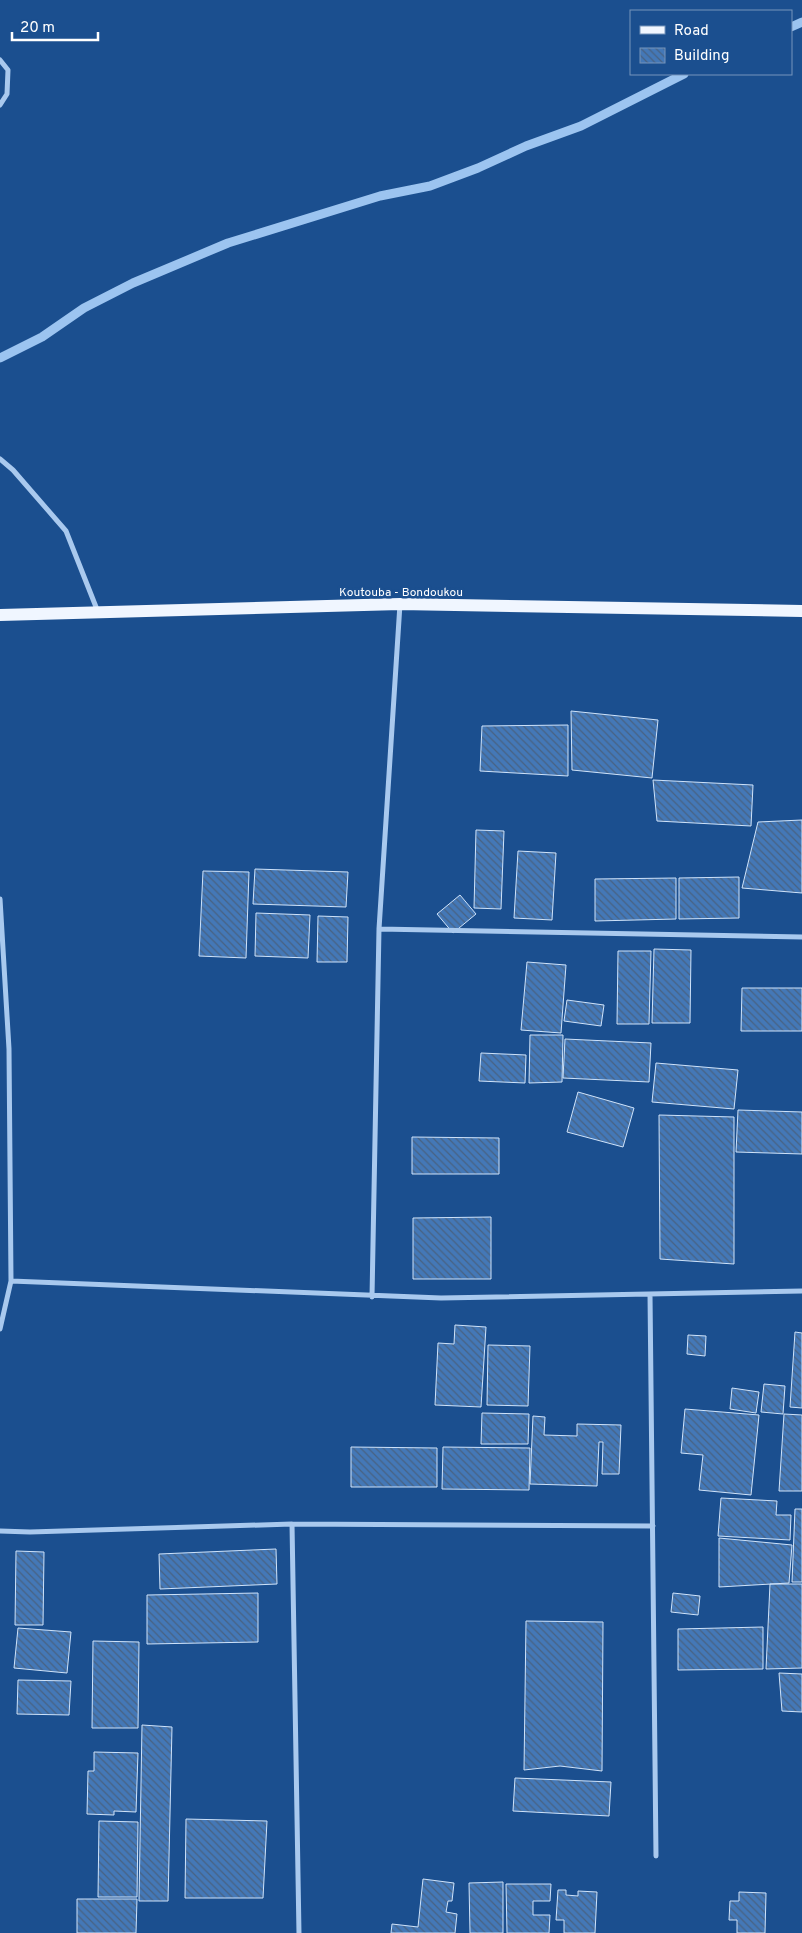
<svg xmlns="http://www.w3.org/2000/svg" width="802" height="1933" viewBox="0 0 802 1933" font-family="Overpass,sans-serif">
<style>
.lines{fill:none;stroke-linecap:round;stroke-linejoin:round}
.stream{stroke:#9cc4f0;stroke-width:9}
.building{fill:url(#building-back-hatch);stroke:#cfe3fa}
.minor{stroke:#a9c9ee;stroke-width:5}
.primary{stroke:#f0f6ff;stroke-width:12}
.labels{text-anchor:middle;stroke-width:5;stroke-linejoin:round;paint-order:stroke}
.street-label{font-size:12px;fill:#fff;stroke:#1b4f8f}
</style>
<defs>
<pattern id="building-back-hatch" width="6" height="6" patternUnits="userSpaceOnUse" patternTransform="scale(1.25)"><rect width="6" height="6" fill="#4478b7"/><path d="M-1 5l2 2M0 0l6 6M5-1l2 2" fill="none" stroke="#486282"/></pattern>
</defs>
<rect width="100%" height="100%" fill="#1b4f8f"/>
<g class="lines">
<path class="stream" d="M791 27 802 22
M0 358 42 337 84 308 133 283 228 243 380 196 430 186 478 168 526 146 581 126 684 74"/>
</g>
<path class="building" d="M571 711 658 720 652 778 572 770Z
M568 725V776L480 771 482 726Z
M653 780 753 785 751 826 657 821Z
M802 820V893L742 888 758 822Z
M476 830 504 831 501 909 474 908Z
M518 851 556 853 552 920 514 918Z
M255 869 348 872 346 907 253 904Z
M203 871 249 872 246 958 199 956Z
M739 877V918L679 919V878Z
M676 878V919L595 921V879Z
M460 895 476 914 453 933 437 914Z
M256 913 310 915 308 958 255 956Z
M318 916 348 917 347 962H317Z
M654 949 691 950 690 1023H652Z
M618 951H651L649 1024H617Z
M527 962 566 965 561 1033 521 1030Z
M742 988H802V1031H741Z
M567 1000 604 1005 601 1026 564 1021Z
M530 1035H563L562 1082 529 1083Z
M565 1039 651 1043 649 1082 563 1078Z
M481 1053 526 1055 525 1083 479 1081Z
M656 1063 738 1070 734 1109 652 1102Z
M578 1092 634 1108 623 1147 567 1132Z
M738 1110 802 1112V1154L736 1152Z
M659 1115 734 1117V1264L660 1259Z
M412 1137 499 1138V1174H412Z
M491 1217V1279H413V1218Z
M455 1325 486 1327 481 1407 435 1405 438 1343 454 1344Z
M795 1332 802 1333V1408L790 1407Z
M688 1335 706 1336 705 1356 687 1354Z
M488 1345 530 1346 528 1406 487 1405Z
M764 1384 785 1386 783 1414 761 1412Z
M732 1388 759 1392 756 1413 730 1409Z
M685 1409 759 1415 751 1495 699 1490 703 1455 681 1453Z
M482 1413 529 1414 528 1444H481Z
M784 1414 802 1415V1491H779Z
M533 1416 545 1417 544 1435 577 1436V1424L621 1425 619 1474H602L603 1442H599L597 1486 530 1484Z
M351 1447 437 1448V1487H351Z
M443 1447 530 1448 529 1490 442 1489Z
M721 1498 777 1501 776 1515H791L790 1540 718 1536Z
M795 1509H802V1582H792Z
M719 1538 792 1545 789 1583 719 1587Z
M276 1549 277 1584 160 1589 159 1554Z
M16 1551 44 1552 43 1625H15Z
M770 1584H802V1668L766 1669Z
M258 1593V1642L147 1644V1595Z
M673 1593 700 1596 698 1615 671 1612Z
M526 1621 603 1622 602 1771 560 1766 524 1770Z
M763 1627V1669L678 1670V1629Z
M18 1628 71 1632 67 1673 14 1668Z
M93 1641 139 1642 138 1728H92Z
M779 1673 802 1674V1712L782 1711Z
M18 1680 71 1681 69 1715 17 1714Z
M142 1725 172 1727 168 1901H139Z
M94 1752 138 1753 136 1812 114 1811V1815L87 1814 88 1771H94Z
M515 1778 611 1782 609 1816 513 1811Z
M186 1819 267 1821 263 1898H185Z
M99 1821 138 1822 137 1897H98Z
M423 1879 454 1883 452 1901H448L446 1912 457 1914 455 1933H391L392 1924 418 1927Z
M503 1882V1933H470L469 1883Z
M506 1884H551L550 1901H533V1915H550L549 1933H507Z
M558 1890H566V1895L578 1896V1891L597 1892 595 1933H564V1920H556Z
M739 1892 766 1893 765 1933H737V1920H729L730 1901H739Z
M77 1899H137L136 1933H77Z"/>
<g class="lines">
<path class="minor" d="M0 60 8 70 7 94 0 105
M0 459 13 470 66 531 98 612
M0 899 9 1049 11 1281 0 1329
M379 929 802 937
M11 1281 441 1298 802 1291
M650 1294 656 1856
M372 1297 379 929 400 604
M292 1524 299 1933
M0 1531 30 1532 292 1524 653 1526"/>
<path class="primary" d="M0 615 400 604 802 611"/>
</g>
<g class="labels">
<g class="street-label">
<text x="401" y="596">Koutouba - Bondoukou</text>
</g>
</g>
<rect x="630" y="10" width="162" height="65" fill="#1b4f8f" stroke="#7695bc"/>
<rect x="640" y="26" width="25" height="8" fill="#f0f6ff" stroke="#7695bc"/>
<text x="674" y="35" font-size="15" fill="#ffffff">Road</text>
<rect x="640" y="48" width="25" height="15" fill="url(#building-back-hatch)" stroke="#7695bc"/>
<text x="674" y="60" font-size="15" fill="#ffffff">Building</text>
<path d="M12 32v8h86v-8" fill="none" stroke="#ffffff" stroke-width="2.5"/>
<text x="20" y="32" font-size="15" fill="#ffffff" stroke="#1b4f8f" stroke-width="4" paint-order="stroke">20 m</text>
</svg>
